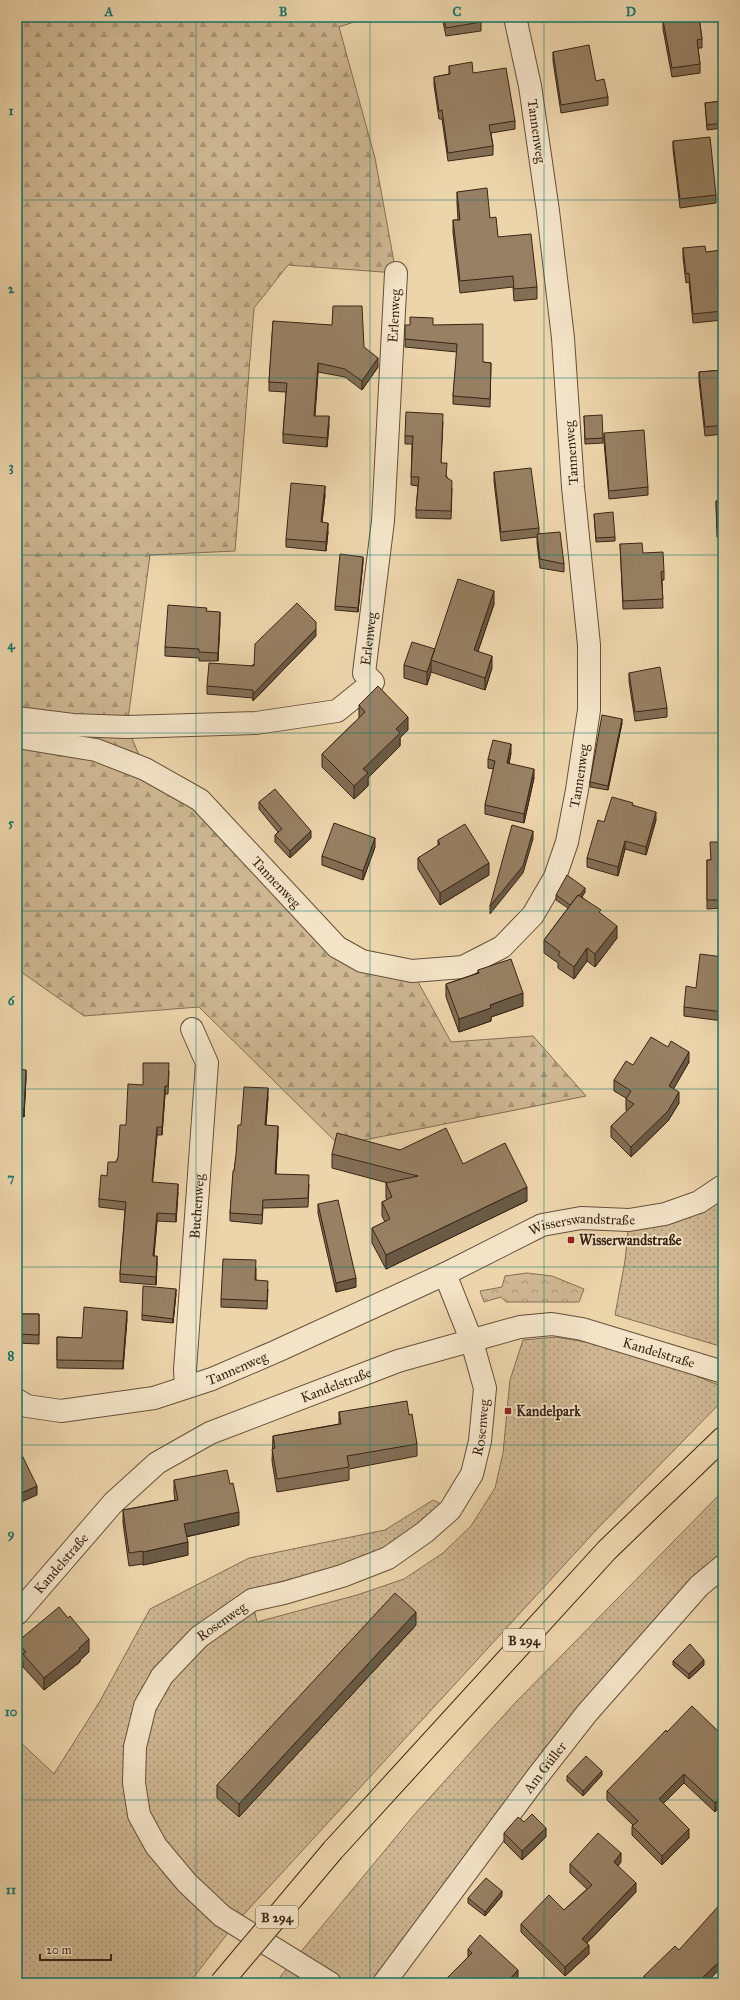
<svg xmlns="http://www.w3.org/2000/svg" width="740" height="2000" viewBox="0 0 740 2000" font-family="'IM FELL Great Primer',serif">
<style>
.grass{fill:url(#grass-dots);stroke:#846e54}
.forest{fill:url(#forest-firs);stroke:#846e54}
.park{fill:url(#park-crowns);stroke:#846e54}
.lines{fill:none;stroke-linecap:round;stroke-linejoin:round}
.street-casing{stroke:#66503a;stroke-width:24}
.highway-casing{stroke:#392415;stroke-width:24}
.street{stroke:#f3e4c8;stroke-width:22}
.highway{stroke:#edd5ab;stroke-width:22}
.highway-bridge-casing{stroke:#392415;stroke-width:24;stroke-linecap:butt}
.highway-bridge{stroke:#edd5ab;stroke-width:22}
.wall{fill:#826e55;stroke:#392415}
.shaded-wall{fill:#6a5a45;stroke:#392415}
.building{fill:#978063;stroke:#392415}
.grid{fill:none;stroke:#0f766e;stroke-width:1;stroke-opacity:0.55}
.poi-dot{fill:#8f2418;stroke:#f3e4c8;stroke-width:1.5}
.labels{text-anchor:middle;stroke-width:3.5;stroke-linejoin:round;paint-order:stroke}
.shield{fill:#f3e4c8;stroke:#715e4b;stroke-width:1}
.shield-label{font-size:13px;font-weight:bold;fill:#392415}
.street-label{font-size:14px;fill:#392415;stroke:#f3e4c8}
.poi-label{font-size:14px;font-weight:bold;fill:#392415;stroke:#f3e4c8;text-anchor:start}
.neatline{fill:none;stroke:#0f766e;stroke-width:1.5}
.grid-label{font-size:13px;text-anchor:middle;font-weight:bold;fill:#0f766e}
</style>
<defs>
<pattern id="grass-dots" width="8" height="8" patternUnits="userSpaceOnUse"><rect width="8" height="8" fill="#ceb792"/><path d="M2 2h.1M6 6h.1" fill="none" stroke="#a89576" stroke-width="1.8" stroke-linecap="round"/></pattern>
<pattern id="forest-firs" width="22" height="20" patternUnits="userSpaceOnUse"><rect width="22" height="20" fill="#ceb792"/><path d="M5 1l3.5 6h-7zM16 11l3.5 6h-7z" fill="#a89576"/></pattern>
<pattern id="park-crowns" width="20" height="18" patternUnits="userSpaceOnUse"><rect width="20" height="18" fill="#ceb792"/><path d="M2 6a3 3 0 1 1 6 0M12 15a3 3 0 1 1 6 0" fill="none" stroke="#a89576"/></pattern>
</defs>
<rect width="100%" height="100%" fill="#edd5ab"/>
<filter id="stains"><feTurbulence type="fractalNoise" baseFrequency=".005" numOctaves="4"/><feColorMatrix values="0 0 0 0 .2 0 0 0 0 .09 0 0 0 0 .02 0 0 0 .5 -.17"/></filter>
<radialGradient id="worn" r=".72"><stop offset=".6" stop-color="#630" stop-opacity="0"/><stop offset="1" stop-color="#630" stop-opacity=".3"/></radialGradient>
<path class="grass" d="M723 1186V1347L615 1315 625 1261 629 1220Z
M556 1337 586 1342 663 1362 723 1387V1400L598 1528 235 1924 189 1983H17V1739L54 1774 100 1701 150 1609 249 1558 385 1530 433 1500 441 1504 399 1540 368 1556 323 1571 252 1589V1600L257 1622 357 1595 404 1579 443 1553 471 1526 495 1488 503 1453 510 1380 523 1340Z
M723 1491V1566L699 1586 384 1983H275L415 1814 515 1703Z"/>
<path class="forest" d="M17 17H369L339 27 375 158 396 273 288 265 254 308 235 551 150 555 127 727 145 769 200 800 337 947 412 971 451 1042 533 1036 586 1096 339 1145 199 1007 84 1016 17 969Z"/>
<path class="park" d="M527 1273 552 1276 584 1289 579 1302H506L501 1297 484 1302 480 1291 502 1287 505 1276Z"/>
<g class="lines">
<defs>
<g id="street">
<path id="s1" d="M17 718 73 725 127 727 256 723 337 711 373 682 364 673 383 521 396 273"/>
<path id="s2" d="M17 737 96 750 145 769 200 800 337 947 362 961 412 971 463 967 502 947 533 915 555 877 567 842 577 790 589 710V645L573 487 563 338 548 211 530 86 515 17"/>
<path id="s3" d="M186 1387 185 1370 207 1063 192 1029"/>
<path id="s4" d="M17 1400 27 1406 61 1411 154 1398 212 1379 277 1351 445 1274 542 1225 581 1218 629 1220 665 1214 699 1202 723 1186"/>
<path id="s5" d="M17 1614 113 1503 157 1463 210 1433 398 1361 520 1327 552 1324 582 1329 723 1372"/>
<path id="s6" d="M330 1983 222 1916 187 1883 156 1846 139 1815 134 1783 135 1747 145 1706 162 1676 199 1637 252 1600 284 1593 342 1576 388 1558 425 1532 450 1510 472 1474 480 1441 485 1388 472 1342 445 1274"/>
<path id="s7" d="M384 1983 537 1777 587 1713 699 1586 723 1566"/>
</g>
<path id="highway" d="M333 1850 607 1550 723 1438"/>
</defs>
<use href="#street" class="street-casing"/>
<use href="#highway" class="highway-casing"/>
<use href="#street" class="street"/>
<use href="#highway" class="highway"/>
<defs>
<path id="highway-bridge" d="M221 1983 333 1850"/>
</defs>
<use href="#highway-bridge" class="highway-bridge-casing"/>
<use href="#highway-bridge" class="highway-bridge"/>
</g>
<path class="wall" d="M442 17H480L481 22V31L446 36Z
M530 17H543L530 20Z
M669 17H699L702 39V48H698L700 64V73L672 77 663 29V20L669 19Z
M553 52 596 81 608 97V105L561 113 553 61Z
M449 66 473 73 515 121V129L491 133 493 146V155L448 161 442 119H439L434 85V77L449 74Z
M723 101V128L707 130 705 103Z
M673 141 716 195V203L680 208 673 149Z
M457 192 490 218 498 237 537 287V299L514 301 513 287 460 293 453 232V220H458L457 203Z
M683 248 706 252 723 269V320L693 323 689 282 686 283 683 257Z
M273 321 364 347 378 367 362 390 345 377 318 372 315 416 329 425 327 447 283 443V434L286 392 269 391V382Z
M433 325 483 362 491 363 490 407 453 404V396L457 352 405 347V339Z
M723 370V434L705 436 699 381V372Z
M584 416 603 438V443L585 444Z
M443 422 441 463 452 489 451 519 416 518V510L418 486 411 485 412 444H405V436Z
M604 433 648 487V495L609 499 604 442Z
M494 472 539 528V534L564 564V572L540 568 537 543V537L501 541 494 481Z
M325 495 322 522 328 532 326 551 286 547V539Z
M716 501H723V560H722L720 537H717Z
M594 514 615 537V541L596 542Z
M620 544 643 553 664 571V580H662L663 608 623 609Z
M363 562 358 612 335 610V606Z
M494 604 478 651 492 668 485 690 431 672 427 685 404 678V665L435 650Z
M207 611 220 621 218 661H199V658L165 656V647Z
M316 636 253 701V698L207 694V686Z
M629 673 667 708V717L635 721 629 681Z
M359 705 408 730 400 738V746L368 778V786L354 799 322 767V754L359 718Z
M622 723 608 790 590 787V782Z
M511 753 509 764 534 778 524 823 485 814V805L494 769 488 768V759Z
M259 802 311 838 290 858 275 842V835L278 832 259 809Z
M633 805 656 820 646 855 625 849 618 876 587 867V858L604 822Z
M438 840 489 875 440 905 418 869V858L438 846Z
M723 842V908L707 909V860H710Z
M375 847 363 880 322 865V856Z
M585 892 582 897 601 914 617 938 595 967 587 961 574 979 558 968V963L544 953V940L568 908 556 900V895Z
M723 957V1021L684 1016V1007Z
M478 970 523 1006 491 1017V1021L459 1032 446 997V984L478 973Z
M689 1062 673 1089 679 1103 668 1121 631 1157 611 1137V1126L627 1111 626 1110V1098L614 1091V1080L633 1065Z
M17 1069 26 1078 24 1117 17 1116Z
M169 1071 168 1094H165L162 1135H157L152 1182 178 1192 176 1222 157 1221 154 1256 157 1264 156 1285 120 1282V1274L125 1210 99 1207V1199L107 1176 118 1158 126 1125 143 1085Z
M268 1097 266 1125 278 1134 276 1174 309 1184 308 1207 263 1208 262 1224 230 1221V1213L234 1171 241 1125Z
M400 1150 463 1164 527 1201 386 1269 372 1243V1228L385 1222 382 1216V1202L387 1200 386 1198V1183H388L332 1168V1154Z
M318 1204 356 1287 336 1292 318 1213Z
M17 1252V1314H39V1344L17 1343Z
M256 1268V1280L268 1289 267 1309 221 1307V1299Z
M176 1294 173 1323 142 1320V1315Z
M127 1319 123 1369 57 1368V1337L82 1338Z
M339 1412 409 1415 417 1444V1456L349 1469V1480L277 1492 272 1461 273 1436 339 1424Z
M174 1480 239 1525 186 1537 188 1555 143 1565V1564L129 1566 123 1523V1510L175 1500 174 1493Z
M416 1625 239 1817 217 1798V1785Z
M17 1642 89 1652 80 1660V1662L44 1690 23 1667V1662L17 1655Z
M673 1661 704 1665 689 1679 673 1665Z
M723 1673V1688L720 1685V1676Z
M723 1730V1803L715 1812 684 1783 663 1803 689 1838 662 1865 632 1835V1826L633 1825 607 1800V1791L667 1732 720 1733Z
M602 1775 583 1796 567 1781V1776Z
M524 1822 546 1837 522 1860 504 1842V1833Z
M621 1862 618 1866 636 1892 587 1943 589 1954 565 1976 521 1932V1924L564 1910 587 1889 570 1873V1864Z
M502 1896 485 1916 468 1903V1898Z
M468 1949 518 1978 513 1983H447V1978L468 1957Z
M644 1976 706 1983H644Z"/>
<path class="shaded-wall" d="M378 358V367L362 390V381Z
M318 363V372L314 425V416Z
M329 416V425L327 447V438Z
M325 486V495L321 531V522Z
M328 523V532L326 551V542Z
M363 557V562L358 612V608Z
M494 591V604L474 663V650Z
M220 612V621L218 661V653Z
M316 629V636L253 701V694Z
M492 656V668L485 690V678Z
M431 660V672L427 685V672Z
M408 717V730L400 738V746L368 778V786L354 799V786L363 769 396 729Z
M622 719V723L608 790V786Z
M511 744V753L507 772V763Z
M534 769V778L524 823V814Z
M656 812V820L646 855V847Z
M311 831V838L290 858V851Z
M533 831V839L523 873 490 914V906Z
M375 838V847L363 880V871Z
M625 841V849L618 876V867Z
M489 863V875L440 905V893Z
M585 888V892L572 911V906Z
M617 926V938L595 967V954Z
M587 948V961L574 979V967Z
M523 993V1006L491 1017V1021L459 1032V1019L490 1005Z
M689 1052V1062L669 1097V1086Z
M26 1070V1078L24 1117V1109Z
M165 1086V1094L162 1135V1127Z
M268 1088V1097L265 1134V1125Z
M679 1092V1103L668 1121 631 1157V1147Z
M278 1126V1134L275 1182V1174Z
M157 1127V1135L152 1190V1182Z
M178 1184V1192L176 1222V1214Z
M527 1187V1201L386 1269V1255Z
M157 1213V1221L153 1264V1256Z
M157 1256V1264L156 1285V1277Z
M356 1278V1287L336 1292V1283Z
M176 1289V1294L173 1323V1319Z
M127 1311V1319L123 1369V1361Z
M37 1486V1495L17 1504V1495Z
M239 1512V1525L184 1537V1524Z
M188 1542V1555L143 1565V1552Z
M416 1612V1625L239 1817V1804Z
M89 1639V1652L80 1660V1662L44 1690V1678Z
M704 1660V1665L689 1679V1674Z
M602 1771V1775L583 1796V1791Z
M684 1774V1783L659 1808V1799Z
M723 1795V1803L715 1812V1803Z
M546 1828V1837L522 1860V1851Z
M689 1829V1838L662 1865V1856Z
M621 1853V1862L614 1870V1862Z
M636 1883V1892L582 1948V1939Z
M502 1891V1896L485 1916V1912Z
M589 1945V1954L565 1976V1967Z
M723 1958V1966L706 1983H697Z
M518 1970V1978L513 1983H509V1980Z"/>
<path class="building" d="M444 17H480L481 22 446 28Z
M670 17H699L702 39 697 40 700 64 672 68 663 20 670 19Z
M589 45 596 81 604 79 608 97 561 105 553 52Z
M472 62 473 73 506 68 515 121 489 125 493 146 448 153 442 110 439 111 434 77 450 74 449 66Z
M723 101V123L707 125 705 103Z
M710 137 716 195 680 199 673 141Z
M487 188 490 218 496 217 498 237 531 234 537 287 514 289 513 276 460 281 453 220H460L457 192Z
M705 246 706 252 721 250 723 269V311L693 314 689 273 686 274 683 248Z
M333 306H362L364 347 378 358 362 381 345 369 318 363 314 416H329L327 438 283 434 287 383 269 382 273 321 332 325Z
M410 317 433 318V325L483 324V362L491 363 490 399 453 396 457 344 405 339V325H410Z
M723 370V425L705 427 699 372Z
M406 412 443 414 441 463H447L446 477 452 481 451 511 416 510 419 477H411L413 436H405Z
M602 415 603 438 585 439 584 416Z
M644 430 648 487 609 491 604 433Z
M531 468 539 528 501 532 494 472Z
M291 483 325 486 321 522 328 523 326 542 286 539Z
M716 501H723V551H722L720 528H717Z
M613 512 615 537 596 538 594 514Z
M560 532 564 564 540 559 537 534Z
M642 543 643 553 663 552 664 571 661 572 663 599 623 601 620 544Z
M340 554 363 557 358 608 335 606Z
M458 579 494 591 474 650 492 656 485 678 431 660Z
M297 603 316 622V629L253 694V690L207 686 209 663 254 666 255 644Z
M168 605 207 608 206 611 220 612 218 653 199 652V649L165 647Z
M412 642 435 649 427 672 404 665Z
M660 667 667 708 635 712 629 673Z
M378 686 408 717 396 729 400 733 363 769 368 773 354 786 322 754 365 712 359 705Z
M602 715 622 719 608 786 590 782Z
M493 740 511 744 507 763 534 769 524 814 485 805 495 761 488 759Z
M275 789 311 831 290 851 275 835 282 829 259 802Z
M612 797 633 803 632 805 656 812 646 847 625 841 618 867 587 858 598 820 604 822Z
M334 823 375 838 363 871 322 856Z
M465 824 489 863 440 893 418 858 440 844 438 840Z
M512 825 533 831 523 866 490 906Z
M710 842H723V900H707V860H711Z
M567 875 585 888 579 896 578 895 570 905 556 895Z
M578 895 601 910 599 912 617 926 595 954 587 948 574 967 558 955 560 952 544 940Z
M700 954 723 957V1012L684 1007 686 986 696 988Z
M511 959 523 993 490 1005 491 1008 459 1019 446 984 479 973 478 970Z
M651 1037 668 1047 671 1041 689 1052 669 1086 679 1092 668 1111 631 1147 611 1126 634 1104 626 1099 631 1091 614 1080 626 1061 633 1065Z
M143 1063H169L168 1086H165L162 1127H157L152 1182 178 1184 176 1214 157 1213 153 1256H157L156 1277 120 1274 126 1202 99 1199 101 1175 107 1176 108 1162H116L118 1158 120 1125H126L128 1084 143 1085Z
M17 1069 26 1070 24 1109 17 1108Z
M244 1087 268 1088 265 1125 278 1126 275 1174 309 1175 308 1198 263 1200 262 1215 230 1213 233 1171H234L236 1154 238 1125H241Z
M446 1128 463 1164 505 1143 527 1187 386 1255 372 1228 390 1219 382 1202 392 1197 386 1183 418 1176 332 1154 337 1133 400 1150Z
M338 1200 356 1278 336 1283 318 1204Z
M17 1252H18L17 1314H39V1335L17 1334Z
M223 1259 256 1260 255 1280 268 1281 267 1301 221 1299Z
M143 1286 176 1289 173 1319 142 1315Z
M84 1307 127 1311 123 1361 57 1360V1337L82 1338Z
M407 1401 409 1415 412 1414 417 1444 347 1456 349 1467 277 1479 272 1449 275 1448 273 1436 341 1424 339 1412Z
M17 1447H18L37 1486 17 1495Z
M227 1470 230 1484 233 1483 239 1512 184 1524 188 1542 143 1552V1551L129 1553 123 1510 178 1500 174 1480Z
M395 1593 416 1612 239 1804 217 1785Z
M59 1607 68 1618 70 1616 89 1639 79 1648 80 1649 44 1678 23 1654 26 1652 17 1642Z
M690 1644 704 1660 689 1674 673 1661Z
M723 1673V1679L720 1676Z
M692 1706 720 1733 723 1730V1795L715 1803 684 1774 659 1799 689 1829 662 1856 632 1826 638 1821 607 1791 666 1730 667 1732Z
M586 1756 602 1771 583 1791 567 1776Z
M532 1814 546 1828 522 1851 504 1833 518 1817 524 1822Z
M598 1833 621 1853 614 1862 636 1883 582 1939 589 1945 565 1967 521 1924 549 1895 564 1910 592 1885 570 1864Z
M486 1878 502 1891 485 1912 468 1898Z
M723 1901V1958L697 1983H646L648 1981 644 1976 675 1946 679 1950Z
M480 1935 518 1970 509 1980 512 1983H453L447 1978 472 1953 468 1949Z"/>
<path class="grid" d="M196 17V1983M370 17V1983M544 17V1983M17 200H723M17 378H723M17 555H723M17 733H723M17 911H723M17 1089H723M17 1267H723M17 1445H723M17 1622H723M17 1800H723"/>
<g class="poi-dot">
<rect x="567" y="1236" width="8" height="8" rx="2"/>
<rect x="504" y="1407" width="8" height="8" rx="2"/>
</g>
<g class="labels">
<g class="shield">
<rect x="503" y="1629" width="42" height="22" rx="3"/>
<rect x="256" y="1906" width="42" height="22" rx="3"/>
</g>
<g class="shield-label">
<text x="524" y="1645">B 294</text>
<text x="277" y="1922">B 294</text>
</g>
<g class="street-label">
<text transform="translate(537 131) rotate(82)" y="5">Tannenweg</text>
<text dy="5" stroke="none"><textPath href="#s1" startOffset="739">Erlenweg</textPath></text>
<text transform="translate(571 453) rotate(-94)" y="5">Tannenweg</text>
<text dy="5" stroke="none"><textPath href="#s1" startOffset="415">Erlenweg</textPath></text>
<text dy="5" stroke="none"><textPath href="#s2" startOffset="764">Tannenweg</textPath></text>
<text dy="5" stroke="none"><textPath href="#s2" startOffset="308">Tannenweg</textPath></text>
<text dy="5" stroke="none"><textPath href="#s3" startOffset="181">Buchenweg</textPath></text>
<text dy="5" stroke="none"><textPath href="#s4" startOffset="605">Wisserswandstraße</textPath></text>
<text dy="5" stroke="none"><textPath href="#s5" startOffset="738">Kandelstraße</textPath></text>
<text dy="5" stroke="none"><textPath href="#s4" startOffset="228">Tannenweg</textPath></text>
<text dy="5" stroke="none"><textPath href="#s5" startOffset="402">Kandelstraße</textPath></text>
<text dy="5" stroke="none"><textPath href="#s6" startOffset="833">Rosenweg</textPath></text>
<text dy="5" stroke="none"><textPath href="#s5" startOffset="67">Kandelstraße</textPath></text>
<text dy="5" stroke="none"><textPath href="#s6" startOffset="485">Rosenweg</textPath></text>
<text dy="5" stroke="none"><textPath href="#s7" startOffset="269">Am Güller</textPath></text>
</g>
<g class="poi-label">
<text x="579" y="1245">Wisserwandstraße</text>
<text x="516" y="1416">Kandelpark</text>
</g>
</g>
<rect width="740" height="2000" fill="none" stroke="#edd5ab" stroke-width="44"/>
<path d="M40 1954v6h71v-6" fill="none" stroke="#392415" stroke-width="2"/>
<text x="46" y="1954" font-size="12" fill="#392415" stroke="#f3e4c8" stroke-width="3" paint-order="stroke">20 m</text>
<rect x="22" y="22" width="696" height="1956" class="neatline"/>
<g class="grid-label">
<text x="109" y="16">A</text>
<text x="283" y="16">B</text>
<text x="457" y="16">C</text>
<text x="631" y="16">D</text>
<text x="11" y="115">1</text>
<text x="11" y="293">2</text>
<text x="11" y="471">3</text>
<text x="11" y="649">4</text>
<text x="11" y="827">5</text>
<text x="11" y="1005">6</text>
<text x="11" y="1182">7</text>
<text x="11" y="1360">8</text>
<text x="11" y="1538">9</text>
<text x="11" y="1716">10</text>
<text x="11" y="1894">11</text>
</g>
<rect width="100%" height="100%" filter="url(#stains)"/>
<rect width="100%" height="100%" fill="url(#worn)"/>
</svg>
